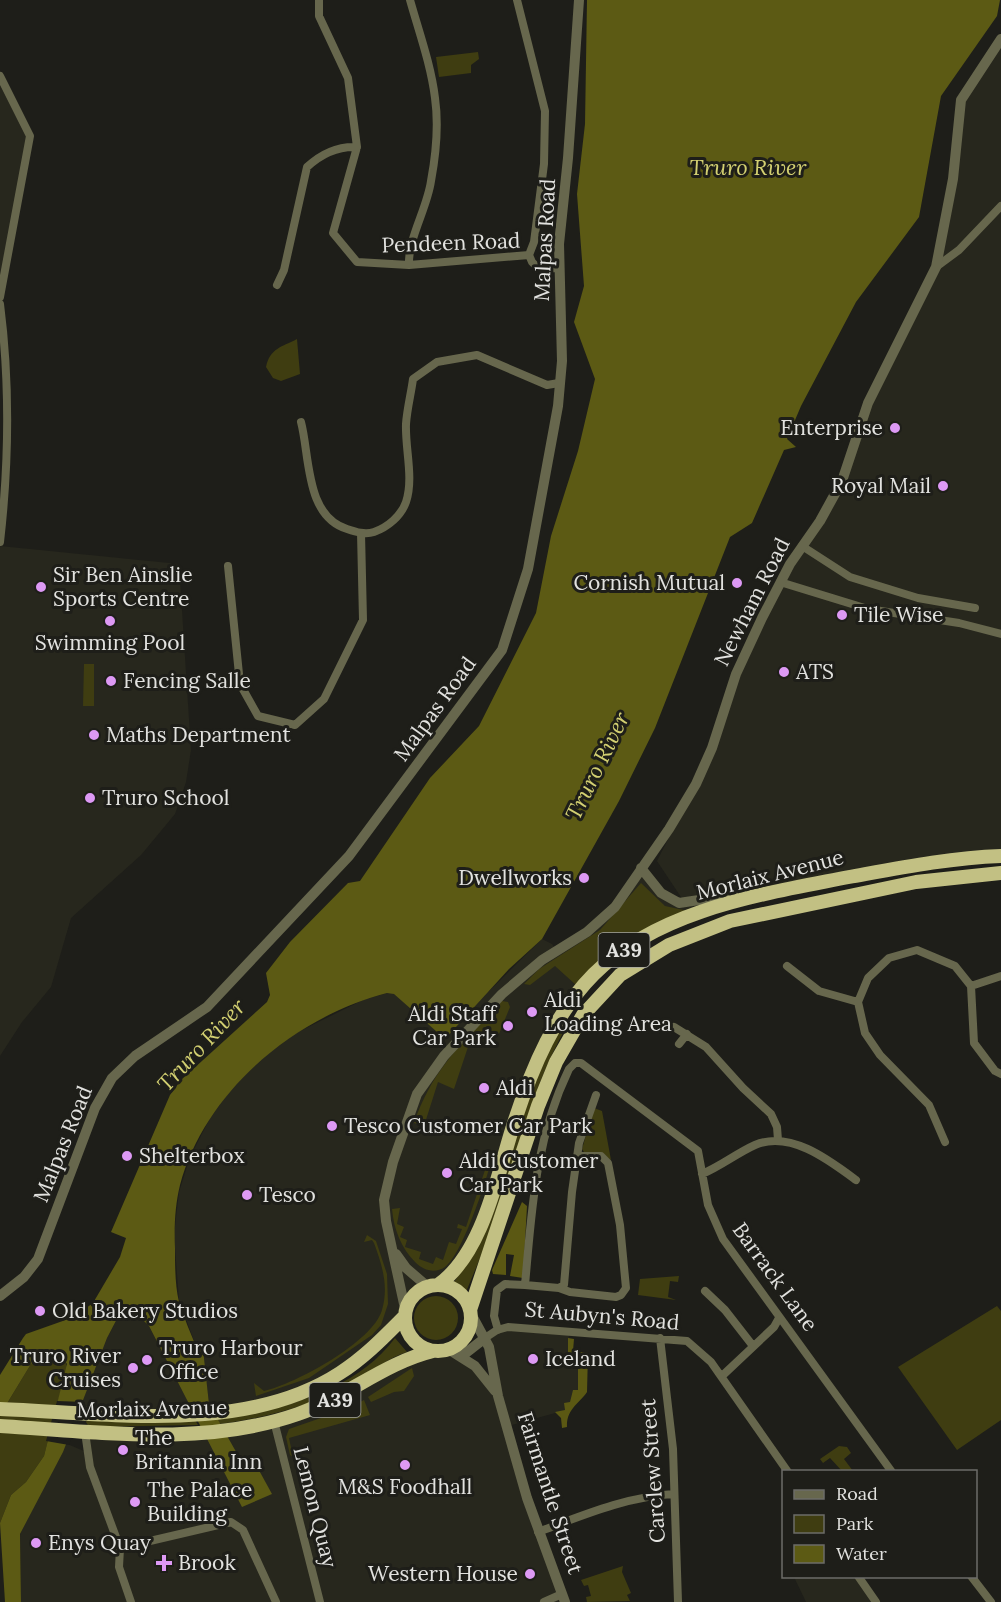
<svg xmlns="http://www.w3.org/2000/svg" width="1001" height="1602" viewBox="0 0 1001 1602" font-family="Lora,serif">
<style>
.built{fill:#27271d}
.green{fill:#3f3d11}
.forest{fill:#5b5813}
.water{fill:#5c5a14}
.pier{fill:#1e1e19}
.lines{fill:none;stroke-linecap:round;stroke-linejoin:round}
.minor{stroke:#67674d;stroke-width:8}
.tertiary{stroke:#67674d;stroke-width:10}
.trunk{stroke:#c2c083;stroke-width:14}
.poi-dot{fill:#dd99f4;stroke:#1e1e19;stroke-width:2}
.labels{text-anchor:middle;stroke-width:6;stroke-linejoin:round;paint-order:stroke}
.shield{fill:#1e1e19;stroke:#a7a7a4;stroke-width:1.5}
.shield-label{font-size:20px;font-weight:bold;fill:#e2e2df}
.street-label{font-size:21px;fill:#e2e2df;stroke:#1e1e19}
.poi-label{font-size:21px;fill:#e2e2df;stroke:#1e1e19;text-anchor:start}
.water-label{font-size:22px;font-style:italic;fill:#d3d071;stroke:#1e1e19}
</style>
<rect width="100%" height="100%" fill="#1e1e19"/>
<path class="built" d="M1001 39V856L784 891 638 941 571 1002 470 1246 428 1287 416 1294 407 1307 339 1374 214 1414 209 1404 203 1350 197 1349 179 1300 174 1235 179 1192 190 1157 209 1120 229 1091 254 1065 292 1035 363 1000 387 993 489 991 542 939 552 944 557 951 587 932 641 868 649 879 685 903 657 861 696 784 753 638 842 481 868 403 936 267 961 100Z
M0 76 30 136 0 297Z
M0 546 179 564 191 750 186 782 175 814 141 855 71 918 51 987 22 1022 0 1056Z
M126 1312 138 1315 149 1326 195 1415 78 1412 107 1338 119 1315Z
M497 1330H569L568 1357H578V1390L566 1410 508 1426 565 1602H21L20 1534 65 1443 86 1452 85 1432 243 1428 417 1355 448 1349 462 1356 497 1394 485 1338Z
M794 1577H858L876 1602H806Z"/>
<path class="green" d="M478 52 479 59 471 65V73L439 77 436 57Z
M297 339 300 374 281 381 273 378 266 367C270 348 282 347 297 339Z
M84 664H94V706H83Z
M641 883 665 906 688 911 576 985 555 966 530 985 524 984 539 969 600 930Z
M502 1001 508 1002 510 1007 499 1034 491 1032 489 1039 496 1041 495 1044 474 1036 471 1038 454 1089 438 1082 424 1126 414 1123C433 1068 463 1042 502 1001Z
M566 1019 570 1021C534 1080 520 1146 498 1211 489 1238 477 1265 466 1292L454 1282 469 1260 544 1059Z
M594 1108 602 1111 611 1160 601 1153 584 1152 582 1149Z
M488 1161 491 1162C485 1184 462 1255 445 1267 435 1274 423 1270 416 1263 401 1248 394 1230 392 1209L400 1208 397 1224 404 1227 400 1237 407 1240 405 1247 421 1252 419 1259 433 1264 436 1257 443 1260 449 1242 456 1244 462 1229 457 1228 458 1224 466 1227Z
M367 1235 376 1241 387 1274 388 1304 381 1325 372 1335 309 1378 256 1396 254 1383 264 1391C295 1384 373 1342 382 1310 389 1286 382 1265 374 1243L372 1240 364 1242Z
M679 1276 678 1282 670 1281 668 1297 676 1300 638 1295 640 1279Z
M414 1318a22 22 0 1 1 44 0a22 22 0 1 1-44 0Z
M997 1306 1001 1311V1420L957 1450 898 1367Z
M395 1338 407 1352C386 1358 370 1374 351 1384 309 1406 266 1418 219 1424L217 1419C279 1411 356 1391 395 1338Z
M55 1354 65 1360 67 1367 44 1456 26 1482 11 1495 0 1523V1415L31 1364 47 1355Z
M412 1368 414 1376 404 1391 394 1392 371 1402 368 1397Z
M364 1400 370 1415 289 1438 293 1457 290 1455 286 1437 289 1429 344 1410Z
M87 1418 195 1420 198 1425 89 1427 86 1422Z
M839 1446 847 1447 851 1453 844 1459 853 1471H842L830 1458 823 1463 820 1459Z
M623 1566 622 1572 631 1593 627 1595 630 1601H634L587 1602 586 1597 591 1596 588 1585 584 1586 581 1580Z"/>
<path class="forest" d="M522 1202 527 1206 523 1278 510 1276 514 1255 506 1254V1275L493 1274 492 1270Z
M568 1338 574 1339 573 1351 588 1353 587 1392C580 1403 566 1409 567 1427L562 1428 561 1418 555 1412 565 1410 564 1403 570 1402 573 1390H578V1358L568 1357Z"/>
<path class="water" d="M587 0H1000L997 16 941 96 919 217 856 302 801 406 787 439 796 447 784 450 752 523 730 537 655 728 619 801 542 939 509 969 445 1039 394 994 387 993C295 1017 205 1091 180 1185 175 1205 174 1228 175 1248 175 1265 175 1286 179 1302 184 1318 191 1334 197 1349H203L209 1404 239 1457 244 1455 252 1465 255 1463 272 1494 242 1507 149 1326 138 1315 124 1312 119 1315 107 1338 63 1452 20 1534 21 1602H5L0 1523 11 1495 26 1482 44 1456 67 1364 61 1356 52 1353 31 1364 0 1415V1375L23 1338 26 1334 74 1317 93 1303 120 1257 126 1238 111 1232 170 1095 181 1080 267 1002 270 995 266 973 290 942 348 883 360 881 430 778 479 726 536 613 551 536 578 451 595 379 574 322 584 286 577 194 585 124Z"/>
<path class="pier" d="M57 1401 85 1402 69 1445 46 1441Z"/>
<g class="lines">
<path class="minor" d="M319 0V16L348 78 357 147 333 233 357 262 409 265 529 255 532 262 539 269 559 268
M517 0 545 111 544 164 534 242 529 255
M0 76 30 136 0 297
M409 265C408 238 427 209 431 181 436 154 439 126 435 98 431 65 419 32 410 0
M936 267 959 250 1001 206
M277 285 284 270 307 167C321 154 337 146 357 147
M0 304C10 382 9 463 0 542
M301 422C310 456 305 516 347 529 356 532 365 535 374 532 388 527 401 516 406 502 414 478 405 449 406 424 407 409 411 394 413 379L437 362 477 355 547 385 559 383
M802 546 850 577 918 598 975 608
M228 566 240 684 258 716 295 725 324 699 363 620 361 533
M780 582 868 609 959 623 1001 634
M787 966 819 991 858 1002
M971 986 1001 976
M674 1027 706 1047 743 1088 771 1114 777 1127 778 1140
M679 1044 687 1034
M945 1142 929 1105 880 1055 865 1033 858 1002 868 978 889 958 917 950 955 966 971 986 974 1043 995 1071 1001 1074
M702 1174C721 1166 737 1153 755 1145 790 1130 829 1160 856 1180
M525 1285 559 1288 564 1285 572 1192 579 1143 596 1095
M559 1288 570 1292 616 1297 621 1295 626 1288 620 1225 608 1163 601 1156H578
M705 1291 725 1310 753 1346
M498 1330 494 1316 497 1290 505 1284 525 1285C532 1208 535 1140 569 1069L575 1063H581L698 1151 708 1205 723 1239 892 1472
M485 1338 497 1330 508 1327 687 1341 711 1362 788 1472
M660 1338 673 1449 678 1602
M722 1376 774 1327 779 1318
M274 1421 320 1602
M85 1432 90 1467 120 1548 119 1567 131 1602
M538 1532C581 1516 628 1496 674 1494
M120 1548 231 1522 243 1530 276 1602
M858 1576 876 1602
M971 1576 991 1602
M544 1602 562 1594"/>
<path class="tertiary" d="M641 868 661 893 679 903 753 892
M396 1254 406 1268 428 1287
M0 1296 24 1277 38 1259 95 1108 112 1078 135 1056 207 1007 349 856 502 650 528 569 558 406 562 361 559 244 568 158 579 0
M470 1312 489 1347 498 1396 527 1498 565 1602
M406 1313 386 1221 384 1200 393 1162 417 1094 444 1056 502 994 542 960 587 932 615 907 669 829 696 784 712 748 736 674 762 618 790 564 820 521 842 481 868 403 936 267 953 179 961 100 1001 39
M448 1349 475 1366 495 1391
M462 1356 485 1338"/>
<path class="trunk" d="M438 1285C484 1253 498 1171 515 1120 532 1068 555 1013 594 974 659 909 763 894 849 877 899 868 949 858 1001 856
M405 1318a33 33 0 1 1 66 0a33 33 0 1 1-66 0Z
M470 1310 538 1106 556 1062 583 1015 620 975 669 945 730 921 916 882 1001 873
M0 1409C108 1413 245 1435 340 1373 365 1357 384 1337 405 1316
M0 1426C97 1432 204 1447 298 1414 347 1397 384 1363 433 1351"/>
</g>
<g class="poi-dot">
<circle cx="895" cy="428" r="6"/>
<circle cx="943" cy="486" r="6"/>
<circle cx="737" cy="583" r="6"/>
<circle cx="41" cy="587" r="6"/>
<circle cx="842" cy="615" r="6"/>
<circle cx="110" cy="621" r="6"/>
<circle cx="784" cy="672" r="6"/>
<circle cx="111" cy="681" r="6"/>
<circle cx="94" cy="735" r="6"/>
<circle cx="90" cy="798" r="6"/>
<circle cx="584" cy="878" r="6"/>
<circle cx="532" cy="1012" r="6"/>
<circle cx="508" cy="1026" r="6"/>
<circle cx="484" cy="1088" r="6"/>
<circle cx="332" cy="1126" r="6"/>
<circle cx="127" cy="1156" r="6"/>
<circle cx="447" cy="1173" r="6"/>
<circle cx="247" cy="1195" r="6"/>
<circle cx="40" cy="1311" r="6"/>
<circle cx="533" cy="1359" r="6"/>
<circle cx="147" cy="1360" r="6"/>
<circle cx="133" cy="1368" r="6"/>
<circle cx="123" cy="1450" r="6"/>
<circle cx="405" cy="1465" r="6"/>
<circle cx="135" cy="1502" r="6"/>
<circle cx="36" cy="1543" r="6"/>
<path d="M161 1554h6v6h6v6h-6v6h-6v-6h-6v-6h6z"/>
<circle cx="530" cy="1574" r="6"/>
</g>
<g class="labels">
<g class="shield">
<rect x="598.5" y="933" width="51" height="34" rx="4.5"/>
<rect x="309.5" y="1383" width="51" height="34" rx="4.5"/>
</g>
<g class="shield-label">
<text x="624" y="957">A39</text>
<text x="335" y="1407">A39</text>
</g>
<g class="street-label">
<text transform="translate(545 240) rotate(-87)" y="7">Malpas Road</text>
<text transform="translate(451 243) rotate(-2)" y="7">Pendeen Road</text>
<text transform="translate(752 602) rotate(-63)" y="7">Newham Road</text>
<text transform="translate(435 709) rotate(-54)" y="7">Malpas Road</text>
<text transform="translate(770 875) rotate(-14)" y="7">Morlaix Avenue</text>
<text transform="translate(63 1144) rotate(-68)" y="7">Malpas Road</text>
<text transform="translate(775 1277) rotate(54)" y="7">Barrack Lane</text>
<text transform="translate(602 1316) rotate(5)" y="7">St Aubyn's Road</text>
<text transform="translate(152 1409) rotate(-1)" y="7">Morlaix Avenue</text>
<text transform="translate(653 1471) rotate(-94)" y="7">Carclew Street</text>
<text transform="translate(550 1493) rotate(72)" y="7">Fairmantle Street</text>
<text transform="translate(315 1507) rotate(76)" y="7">Lemon Quay</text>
</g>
<g class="poi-label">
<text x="883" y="435" text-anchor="end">Enterprise</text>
<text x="931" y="493" text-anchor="end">Royal Mail</text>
<text x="53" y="582">Sir Ben Ainslie<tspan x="53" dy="24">Sports Centre</tspan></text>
<text x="725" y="590" text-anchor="end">Cornish Mutual</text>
<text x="854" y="622">Tile Wise</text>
<text x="110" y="650" text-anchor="middle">Swimming Pool</text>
<text x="796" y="679">ATS</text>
<text x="123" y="688">Fencing Salle</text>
<text x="106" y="742">Maths Department</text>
<text x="102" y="805">Truro School</text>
<text x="572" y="885" text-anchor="end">Dwellworks</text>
<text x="544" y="1007">Aldi<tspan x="544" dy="24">Loading Area</tspan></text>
<text x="496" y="1021" text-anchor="end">Aldi Staff<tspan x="496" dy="24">Car Park</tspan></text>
<text x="496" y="1095">Aldi</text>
<text x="344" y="1133">Tesco Customer Car Park</text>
<text x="139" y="1163">Shelterbox</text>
<text x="459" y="1168">Aldi Customer<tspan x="459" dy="24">Car Park</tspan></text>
<text x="259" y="1202">Tesco</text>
<text x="52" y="1318">Old Bakery Studios</text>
<text x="159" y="1355">Truro Harbour<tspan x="159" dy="24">Office</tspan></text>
<text x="121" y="1363" text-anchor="end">Truro River<tspan x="121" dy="24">Cruises</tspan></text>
<text x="545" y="1366">Iceland</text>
<text x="135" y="1445">The<tspan x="135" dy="24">Britannia Inn</tspan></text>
<text x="405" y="1494" text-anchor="middle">M&amp;S Foodhall</text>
<text x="147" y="1497">The Palace<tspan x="147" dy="24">Building</tspan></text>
<text x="48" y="1550">Enys Quay</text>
<text x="178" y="1570">Brook</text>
<text x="518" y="1581" text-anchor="end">Western House</text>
</g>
<g class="water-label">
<text x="748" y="175">Truro River</text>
<text transform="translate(597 766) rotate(-64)" y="8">Truro River</text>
<text transform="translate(201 1045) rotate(-47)" y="8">Truro River</text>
</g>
</g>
<rect x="782" y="1470" width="195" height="108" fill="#1e1e19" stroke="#6c6c68" stroke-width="1.5"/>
<rect x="794" y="1490" width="30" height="9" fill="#67674d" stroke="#6c6c68" stroke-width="1.5"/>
<text x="836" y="1500" font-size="18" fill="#e2e2df">Road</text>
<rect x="794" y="1515" width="30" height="18" fill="#3f3d11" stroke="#6c6c68" stroke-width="1.5"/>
<text x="836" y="1530" font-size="18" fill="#e2e2df">Park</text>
<rect x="794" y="1545" width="30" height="18" fill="#5c5a14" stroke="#6c6c68" stroke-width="1.5"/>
<text x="836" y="1560" font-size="18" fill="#e2e2df">Water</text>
</svg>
